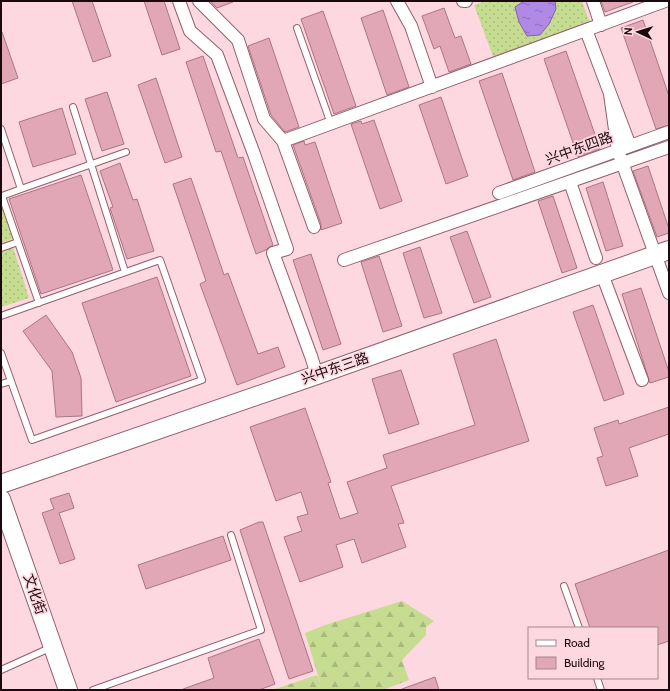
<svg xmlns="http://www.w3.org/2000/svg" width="670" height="691" viewBox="0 0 670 691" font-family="Cabin,'Noto Sans SC',sans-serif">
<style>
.grass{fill:url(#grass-dots)}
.forest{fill:url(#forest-firs)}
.water{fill:url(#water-ripples);stroke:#8463a6}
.building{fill:#e2a7b6;stroke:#ac7583}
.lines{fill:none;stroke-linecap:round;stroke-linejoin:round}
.lane-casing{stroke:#935e6c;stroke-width:8}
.street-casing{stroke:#935e6c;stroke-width:14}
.secondary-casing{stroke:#935e6c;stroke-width:20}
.lane{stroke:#fff;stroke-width:6}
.street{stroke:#fff;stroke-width:12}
.secondary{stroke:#fff;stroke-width:18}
.labels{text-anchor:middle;stroke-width:3.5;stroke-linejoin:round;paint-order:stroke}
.street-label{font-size:14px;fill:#1c090f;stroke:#fed8e1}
</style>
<defs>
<pattern id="grass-dots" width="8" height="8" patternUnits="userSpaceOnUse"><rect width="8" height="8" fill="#c5dc91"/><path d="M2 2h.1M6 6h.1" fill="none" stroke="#a9bb7c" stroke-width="1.8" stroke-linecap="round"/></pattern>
<pattern id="forest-firs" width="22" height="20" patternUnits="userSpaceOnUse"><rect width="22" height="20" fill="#c5dc91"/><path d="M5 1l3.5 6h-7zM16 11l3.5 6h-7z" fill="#a9bb7c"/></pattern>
<pattern id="water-ripples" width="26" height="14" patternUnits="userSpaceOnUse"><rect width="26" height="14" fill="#b089e7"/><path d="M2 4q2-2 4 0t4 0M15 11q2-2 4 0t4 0" fill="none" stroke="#8e6eba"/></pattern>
</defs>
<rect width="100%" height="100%" fill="#fed8e1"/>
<path class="grass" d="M486 1H582L590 23 494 59 474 5Z
M1 201 18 237 1 243Z
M13 247 29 298 1 307V251Z"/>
<path class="forest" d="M402 601 434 621 426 627V635L402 660 409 680 383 690H272L317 675 321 685 305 633 325 625Z"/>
<path class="water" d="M524 1H555L556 9 549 24 540 35 527 36 519 22 515 7Z"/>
<path class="building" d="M72 1H92L111 56 93 62Z
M144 1H164L180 49 162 55Z
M210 1H233V2L217 8Z
M601 1H633V2L605 12Z
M444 8 455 38 461 36 471 64 449 72 440 46 434 49 422 16Z
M383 10 409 87 387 95 361 18Z
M323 11 356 106 334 114 301 19Z
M643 20 669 96V125L656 129 621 28Z
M1 32H2L18 78 1 84Z
M269 38 299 127 285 132 271 115 248 46Z
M566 51 600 149 578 157 544 59Z
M203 56 238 158 243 157 273 245 268 248 266 250 256 254 221 151 216 152 186 62Z
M502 73 535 172 513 180 479 81Z
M156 78 182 157 165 163 138 85Z
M107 92 124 144 102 151 85 99Z
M441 97 468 176 446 184 419 105Z
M62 108 76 154 33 167 19 122Z
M374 120 402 201 380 209 351 124 361 121 362 124Z
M304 141 305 145 315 142 342 223 321 230V224L293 145Z
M120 163 133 200 137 199 154 251 127 259 110 208 113 207 100 171Z
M648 166 669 229V233L657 237 633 171Z
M81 175 113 270 41 294 9 199Z
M191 178 224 275 228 273 258 354 278 347 285 367 237 385 200 284 206 281 173 184Z
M603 182 623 246 606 251 586 188Z
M553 196 577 268 562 273 538 201Z
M467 231 491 297 474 303 450 237Z
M420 247 442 313 424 318 403 253Z
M311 254 341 344 323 350 293 260Z
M379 256 402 326 383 332 361 262Z
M157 277 191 376 116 402 82 303Z
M641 288 669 372V377L650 383 622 294Z
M593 305 624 394 604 401 573 312Z
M46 315 72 352 81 378 82 416 56 417 52 371 23 331Z
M496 339 529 441 391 486 404 523 398 524 406 547 362 563 354 539 336 545 343 567 300 582 284 537 302 531 297 517 308 514 301 492 276 501 250 427 305 408 331 482 328 483 340 519 358 513 347 482 387 468 383 455 475 425 453 354Z
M401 370 419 424 389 434 372 379Z
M669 407V434L629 448 638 476 606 486 597 458 603 456 594 428 618 420 619 424Z
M69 493 74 508 59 513 75 559 60 564 42 513 54 509 50 499Z
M259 522H263L313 671 289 679 240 530Z
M223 536 231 560 146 589 138 565Z
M669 550V641L657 645V628H590L575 584Z
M259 639 275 684 259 690H184L183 689 214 678 208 658Z
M435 677 439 690H403L402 689Z"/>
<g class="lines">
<defs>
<path id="lane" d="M297 28 331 124
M73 107 125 272
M1 129 21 189 126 152
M21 189 2 196 39 303
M1 248 18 242
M1 316 160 260 202 380 32 440 1 353
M1 384 11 381
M564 586 579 628
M1 670 52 647
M597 678 601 690
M93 690 261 630 231 535"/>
<path id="street" d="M179 1 190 31 217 55 254 154 287 249 273 253 311 356 317 375
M199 1 238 40 264 119 283 141
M397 1 411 26 432 87
M463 1H466
M593 1 601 25
M586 30 630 146
M610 94 618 151 669 293
M570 182 596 258
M499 193 669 132
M314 227 283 141 665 1
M344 260 669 147
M602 274 642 380"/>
<path id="secondary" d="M1 484 317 375 669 250
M1 499 68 690"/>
</defs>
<use href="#lane" class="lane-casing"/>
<use href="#street" class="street-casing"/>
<use href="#secondary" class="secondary-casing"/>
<use href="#lane" class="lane"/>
<use href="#street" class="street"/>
<use href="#secondary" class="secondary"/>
</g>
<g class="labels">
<g class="street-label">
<text transform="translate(579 148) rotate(-20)" y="5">兴中东四路</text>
<text transform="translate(335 368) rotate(-19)" y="5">兴中东三路</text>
<text transform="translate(35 594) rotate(71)" y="5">文化街</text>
</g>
</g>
<rect width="670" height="691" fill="none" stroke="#1c090f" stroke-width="4"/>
<rect x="528" y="627" width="130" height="52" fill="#fed8e1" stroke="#a4858d"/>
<rect x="536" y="640" width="20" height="6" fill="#ffffff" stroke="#a4858d"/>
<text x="564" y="647" font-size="12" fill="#1c090f">Road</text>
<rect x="536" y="657" width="20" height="12" fill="#e2a7b6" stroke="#a4858d"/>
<text x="564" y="667" font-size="12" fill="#1c090f">Building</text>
<g transform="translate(638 32) rotate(274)" stroke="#fed8e1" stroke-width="3" paint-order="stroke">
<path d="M0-3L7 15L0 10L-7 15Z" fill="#1c090f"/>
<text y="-6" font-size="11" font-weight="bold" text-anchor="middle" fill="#1c090f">N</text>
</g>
</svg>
